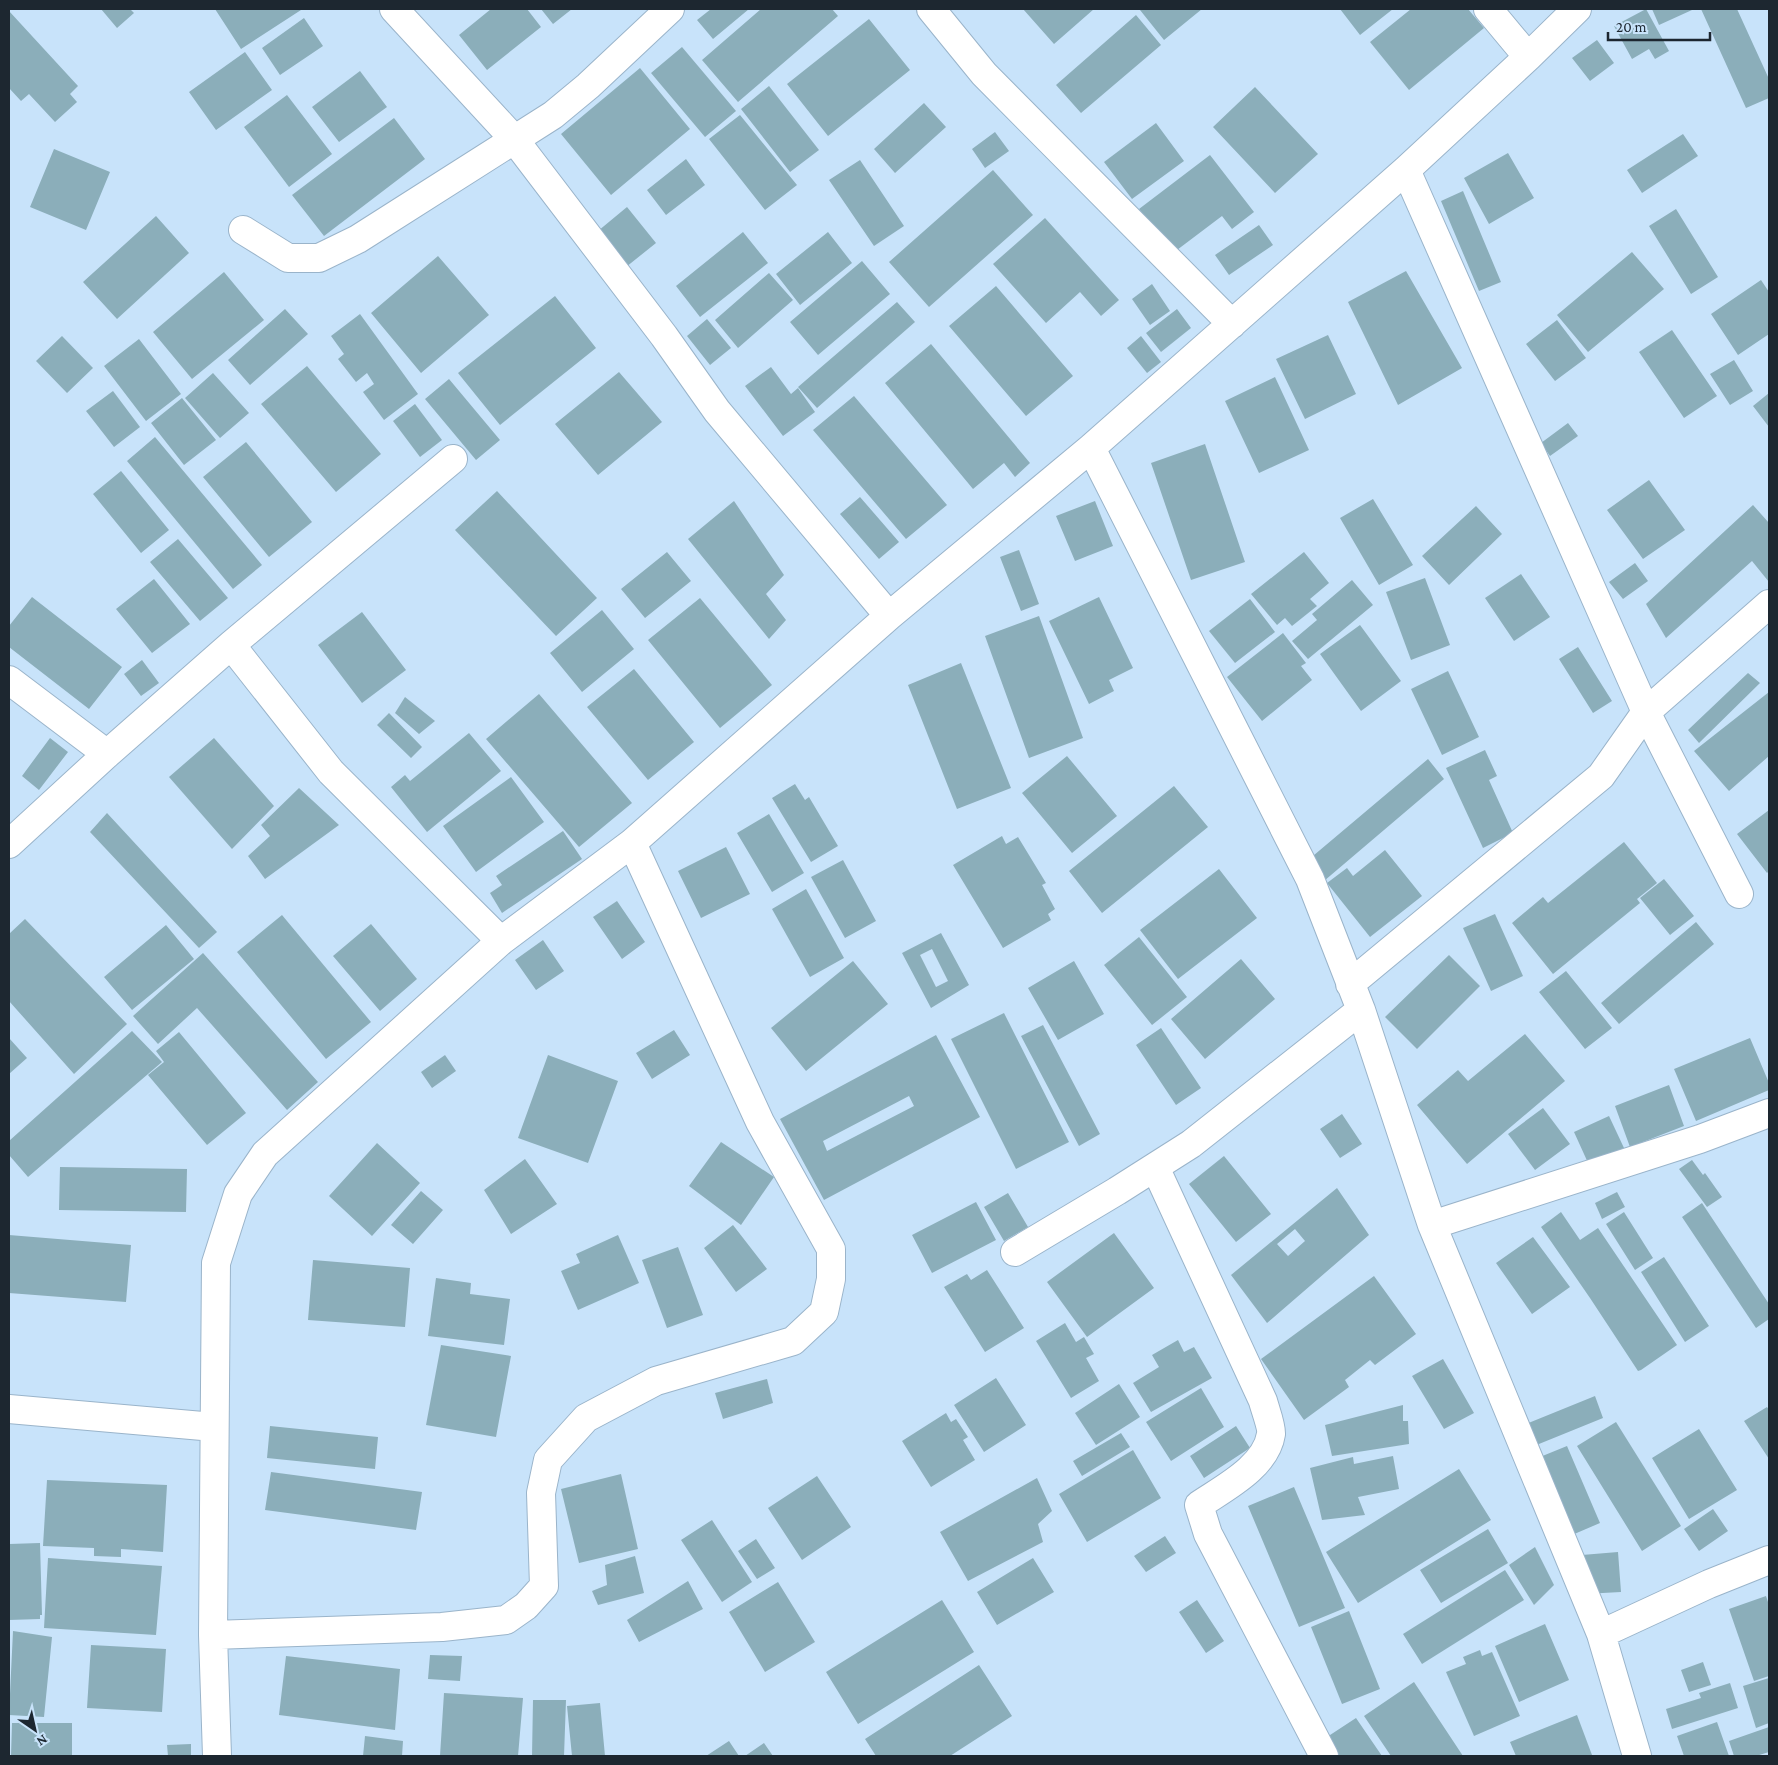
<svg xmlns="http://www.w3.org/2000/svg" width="1778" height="1765" viewBox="0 0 1778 1765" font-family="'Crimson Pro',serif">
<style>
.building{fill:#8baeba;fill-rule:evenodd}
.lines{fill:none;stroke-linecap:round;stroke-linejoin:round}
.minor-casing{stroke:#9ab4ca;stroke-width:30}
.minor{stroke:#fff;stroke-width:28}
</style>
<rect width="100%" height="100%" fill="#c8e3fa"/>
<path class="building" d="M101 9H130L134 13 117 28Z
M215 9H300L301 10 241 49Z
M491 9H527L541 27 487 70 459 35Z
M541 9H572L553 24Z
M711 9H749L713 39 697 20Z
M761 9H832L838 16 738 102 702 60Z
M1023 9H1094L1054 44Z
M1141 9H1202L1164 40 1140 10Z
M1340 9H1393L1360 35Z
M1411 9H1468L1484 28 1409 90 1370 42Z
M1646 9 1669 51 1655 59 1649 49 1632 59 1614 26Z
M1652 9H1692V10L1659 25Z
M1701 9H1737L1769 79V98L1746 108Z
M9 11 78 86 70 94 77 102 55 122 29 94 21 101 9 88Z
M1136 15 1161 45 1081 113 1056 85Z
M304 18 323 46 280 75 262 48Z
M869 19 910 70 828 136 787 84Z
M1597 40 1614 63 1590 81 1572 58Z
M682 47 736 111 705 137 651 73Z
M245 52 272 90 216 130 189 92Z
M640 68 690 129 611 195 561 134Z
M360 71 387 107 339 142 312 107Z
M769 86 819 150 790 172 741 109Z
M1255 87 1318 154 1275 193 1213 127Z
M287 95 332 154 289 187 244 127Z
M924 103 946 127 895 173 874 149Z
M740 115 797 185 765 210 709 139Z
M394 118 425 159 324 236 292 195Z
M1156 123 1184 161 1132 199 1104 162Z
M995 132 1009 151 985 168 972 149Z
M1683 134 1698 156 1642 193 1627 170Z
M54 149 110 172 86 230 30 207Z
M1508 153 1534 198 1489 224 1464 178Z
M1210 155 1254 212 1232 229 1222 216 1173 253 1139 209Z
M686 159 705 185 666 215 647 190Z
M860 160 904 226 874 246 829 180Z
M993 170 1033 215 929 307 889 262Z
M1463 191 1501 282 1479 291 1441 201Z
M627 207 656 243 626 267 598 231Z
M1676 209 1718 277 1691 294 1649 226Z
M156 216 189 253 117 319 83 282Z
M1045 218 1119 300 1101 316 1080 292 1046 323 993 264Z
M1259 225 1273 245 1229 275 1215 255Z
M743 232 768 263 700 317 676 286Z
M828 232 852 263 800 305 776 274Z
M1632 252 1664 289 1588 352 1557 315Z
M438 256 489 315 421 373 371 313Z
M862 261 890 294 818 355 790 322Z
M1406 271 1462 368 1398 405 1348 302Z
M224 272 264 320 192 379 153 332Z
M769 273 793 300 738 348 715 320Z
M1761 280 1769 292V334L1738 355 1711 314Z
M1152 284 1170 311 1150 325 1132 299Z
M996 286 1073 376 1026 416 949 326Z
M555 296 596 348 500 425 458 373Z
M897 302 915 322 817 408 798 387Z
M285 309 308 334 250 385 228 360Z
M1177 309 1191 328 1161 352 1146 333Z
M360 314 418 394 384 420 363 392 374 384 367 373 356 382 338 359 344 354 331 336Z
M707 319 731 348 710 365 687 336Z
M1557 320 1586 358 1555 381 1526 344Z
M1672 330 1717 396 1684 418 1639 352Z
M1328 335 1356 394 1305 419 1276 359Z
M62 336 93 368 67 393 36 361Z
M1141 336 1161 362 1147 373 1127 348Z
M139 339 181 394 146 421 104 366Z
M931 344 1030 463 1015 477 1004 463 973 489 885 383Z
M1734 360 1753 391 1730 405 1710 374Z
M307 366 381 454 336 492 261 404Z
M771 367 791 394 798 388 815 412 783 436 745 386Z
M619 372 662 422 598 475 555 424Z
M213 373 249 413 220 438 185 398Z
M1275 377 1309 450 1259 473 1225 401Z
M449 379 500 440 476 460 425 399Z
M113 391 140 427 114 447 86 411Z
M1769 393V427L1753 406Z
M854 396 947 505 906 539 813 430Z
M182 398 216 440 184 465 151 423Z
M415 404 442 440 420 457 393 421Z
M1568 423 1578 436 1550 456 1541 443Z
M155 437 262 565 233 589 127 461Z
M246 442 312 522 269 557 203 477Z
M1205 444 1245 562 1191 580 1151 463Z
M121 471 169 530 141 553 93 494Z
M1649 480 1685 530 1643 559 1607 510Z
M497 491 597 598 556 636 455 530Z
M860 497 899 542 879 559 840 514Z
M1373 499 1413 565 1379 585 1340 518Z
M734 501 784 575 766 594 786 620 769 639 688 539Z
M1095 501 1113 546 1075 561 1056 516Z
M1753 505 1769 523V582L1752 561 1666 638 1646 604Z
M1476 506 1502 534 1449 585 1422 556Z
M178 539 228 598 200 621 150 562Z
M1019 550 1039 604 1021 611 1000 557Z
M667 552 691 581 645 618 621 589Z
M1304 552 1329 583 1310 599 1317 606 1292 626 1285 618 1277 625 1251 594Z
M1635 563 1648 581 1623 599 1609 582Z
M1521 574 1550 617 1514 641 1485 598Z
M1425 578 1450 645 1411 660 1386 592Z
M154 579 190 624 152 653 116 609Z
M1352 580 1373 605 1308 659 1292 641 1317 620 1312 614Z
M32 597 122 667 89 709 9 647V626Z
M1099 597 1133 668 1109 680 1114 691 1089 704 1049 621Z
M700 598 772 685 720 728 648 640Z
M1250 599 1275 632 1235 663 1209 631Z
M602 610 634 649 582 692 550 653Z
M362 612 406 670 362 703 318 645Z
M1039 616 1083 738 1029 758 985 636Z
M1360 625 1401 681 1361 711 1320 654Z
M1283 633 1306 663 1301 666 1312 680 1262 721 1227 677Z
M1578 647 1612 701 1593 713 1559 659Z
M142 660 159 683 141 696 124 674Z
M961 663 1011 788 957 809 908 685Z
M634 669 694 742 648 780 587 707Z
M1448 671 1479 737 1442 755 1411 689Z
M1748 673 1760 683 1699 743 1688 730Z
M1769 692V756L1729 791 1694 751Z
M539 694 632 803 579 847 486 739Z
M405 697 435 721 419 734 395 713Z
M389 713 422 747 411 758 377 725Z
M469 733 501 771 427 832 391 787 405 775 410 781Z
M50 738 68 752 39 790 22 776Z
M214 738 274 806 232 849 169 777Z
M1485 750 1497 776 1489 780 1513 833 1483 848 1446 768Z
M1067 756 1117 816 1072 853 1022 793Z
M1428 759 1444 779 1324 881 1307 861Z
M511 777 544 822 476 872 443 826Z
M795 784 805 800 809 797 838 846 811 862 772 798Z
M1174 786 1208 827 1102 913 1069 871Z
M299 788 339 825 265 879 248 856 270 836 261 825Z
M1769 810V871L1767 873 1737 834Z
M107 813 217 932 199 948 90 832Z
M769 814 804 873 772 892 737 833Z
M563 831 582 859 502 913 490 893 502 885 496 876Z
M1002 836 1006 844 1018 837 1046 883 1042 885 1055 909 1048 914 1051 920 1003 948 953 865Z
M1624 842 1657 883 1637 899 1640 903 1553 974 1512 923 1543 897 1548 903Z
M726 847 750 894 701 918 678 871Z
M1385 850 1422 896 1370 937 1327 883 1347 868 1353 876Z
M843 860 876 921 845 938 811 877Z
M1219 869 1257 918 1178 979 1140 930Z
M1664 879 1694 916 1670 935 1640 898Z
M806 889 844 958 810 977 772 909Z
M617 901 645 942 622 959 593 917Z
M1495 914 1523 976 1491 991 1463 928Z
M282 915 371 1022 326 1059 237 952Z
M25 919 127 1024 74 1074 9 1001V934Z
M1696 922 1714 944 1619 1024 1601 1003Z
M371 924 417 979 380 1011 333 956Z
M166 925 194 959 132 1010 104 977Z
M941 933 969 985 931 1008 902 953ZM932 949 948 981 936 987 920 955Z
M1139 937 1187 997 1152 1025 1104 965Z
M543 940 564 971 536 990 515 960Z
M203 953 318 1082 287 1110 197 1008 158 1044 133 1016Z
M1449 955 1480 986 1417 1049 1385 1017Z
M1241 959 1275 999 1205 1059 1171 1019Z
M853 961 888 1004 806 1071 771 1028Z
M1074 961 1104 1014 1058 1040 1028 988Z
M1566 971 1612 1028 1585 1049 1539 992Z
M1004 1013 1069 1142 1016 1169 951 1039Z
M1043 1025 1100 1134 1079 1146 1021 1036Z
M1161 1028 1201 1088 1176 1105 1136 1045Z
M674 1030 690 1055 652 1079 636 1053Z
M132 1031 162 1062 28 1177 9 1155V1141Z
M179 1032 246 1113 207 1145 148 1075 164 1062 156 1051Z
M1525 1034 1565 1081 1467 1164 1417 1105 1458 1070 1468 1081Z
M936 1035 980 1117 824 1200 780 1119ZM909 1096 914 1106 827 1151 823 1141Z
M9 1038 27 1058 9 1074Z
M1750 1038 1769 1083V1090L1696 1121 1674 1069Z
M445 1055 456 1071 432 1088 421 1072Z
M548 1055 618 1081 588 1163 518 1138Z
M1669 1085 1684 1126 1630 1147 1615 1106Z
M1543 1108 1570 1144 1535 1170 1508 1134Z
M1342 1114 1362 1144 1340 1158 1320 1129Z
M1609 1116 1624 1148 1589 1165 1574 1132Z
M721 1142 774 1177 741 1225 689 1186Z
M377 1143 420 1183 372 1236 329 1196Z
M1224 1156 1271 1214 1236 1242 1189 1184Z
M525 1159 557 1204 511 1234 484 1190Z
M1692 1160 1703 1175 1705 1173 1722 1197 1707 1207 1679 1169Z
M60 1167 187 1169 186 1212 59 1210Z
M1337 1188 1369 1235 1267 1323 1231 1275ZM1295 1229 1305 1241 1288 1256 1277 1244Z
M421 1191 443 1210 413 1244 391 1225Z
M1617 1192 1625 1207 1602 1219 1595 1203Z
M1008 1193 1028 1227 1004 1241 984 1207Z
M976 1202 996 1240 932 1273 912 1235Z
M1702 1203 1769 1304V1319L1756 1328 1682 1217Z
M1561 1212 1580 1240 1598 1228 1677 1345 1641 1370 1638 1371 1590 1298 1541 1227Z
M1624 1212 1653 1258 1635 1270 1606 1224Z
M733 1225 767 1269 736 1292 704 1248Z
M1114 1233 1154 1288 1087 1337 1047 1282Z
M9 1235 131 1245 126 1302 9 1293Z
M618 1235 639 1283 578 1310 561 1271 580 1263 576 1254Z
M1533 1237 1570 1287 1532 1314 1496 1263Z
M678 1247 703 1315 667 1328 642 1260Z
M1664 1257 1709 1326 1685 1342 1641 1272Z
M313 1260 410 1268 405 1327 308 1320Z
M987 1270 1024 1328 985 1352 944 1287 967 1274 971 1280Z
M1374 1276 1416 1334 1375 1365 1370 1360 1345 1380 1349 1387 1304 1420 1261 1359Z
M436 1278 471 1283 470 1294 510 1299 504 1345 428 1336Z
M1065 1323 1076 1342 1084 1337 1094 1354 1086 1358 1099 1381 1071 1398 1036 1341Z
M1178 1340 1184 1352 1194 1347 1212 1378 1151 1412 1133 1383 1159 1367 1152 1355Z
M441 1345 511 1356 496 1437 426 1425Z
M1443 1359 1474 1413 1444 1429 1412 1376Z
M996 1378 1026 1425 984 1452 954 1405Z
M767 1379 773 1403 723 1419 715 1393Z
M1119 1384 1140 1417 1096 1445 1075 1413Z
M1201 1388 1224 1427 1171 1461 1146 1422Z
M1595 1396 1603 1418 1534 1446 1526 1424Z
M1403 1405V1421H1408L1409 1444 1332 1456 1325 1425Z
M1767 1407 1769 1410V1459L1744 1421Z
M946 1413 951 1422 956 1419 968 1437 963 1440 975 1460 931 1487 902 1441Z
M1616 1422 1681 1526 1642 1551 1577 1446Z
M270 1426 378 1437 375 1469 267 1458Z
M1236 1426 1250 1448 1204 1478 1190 1456Z
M1699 1429 1737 1490 1689 1519 1652 1458Z
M1121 1433 1130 1447 1082 1476 1073 1461Z
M1567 1446 1600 1523 1572 1535 1540 1457Z
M1133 1450 1161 1498 1087 1542 1059 1494Z
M1393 1456 1399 1489 1358 1497 1365 1515 1322 1520 1310 1468 1353 1457 1354 1464Z
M1459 1469 1491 1520 1358 1603 1326 1552Z
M271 1472 422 1492 416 1530 265 1510Z
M621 1474 638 1549 579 1563 561 1489Z
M817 1476 851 1527 802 1560 768 1508Z
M1037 1478 1052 1511 1038 1524 1043 1542 968 1581 940 1532Z
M47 1480 167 1485 163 1552 121 1549V1557L94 1556V1548L43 1546Z
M1294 1487 1345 1608 1299 1627 1248 1506Z
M1713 1509 1728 1531 1699 1551 1684 1529Z
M712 1520 752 1582 722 1602 681 1540Z
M1488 1529 1508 1563 1441 1603 1420 1570Z
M1165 1536 1176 1553 1146 1572 1134 1556Z
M756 1539 775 1568 757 1579 738 1551Z
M40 1543 42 1615H40V1619L9 1620V1544Z
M1535 1547 1554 1585 1534 1605 1509 1565Z
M1618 1552 1621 1592 1584 1594 1582 1555Z
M635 1556 644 1593 598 1605 592 1591 607 1585 605 1565Z
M48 1558 162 1566 156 1635 44 1628Z
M1033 1558 1054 1592 997 1625 977 1592Z
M1505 1570 1524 1600 1422 1664 1403 1634Z
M688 1581 703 1609 639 1642 627 1620Z
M778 1582 815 1642 765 1672 729 1612Z
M1766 1596 1769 1605V1676L1754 1681 1729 1609Z
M942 1600 974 1652 858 1724 826 1672Z
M1197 1600 1224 1641 1206 1653 1179 1612Z
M1349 1611 1380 1689 1342 1704 1311 1627Z
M1545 1624 1569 1680 1519 1702 1495 1646Z
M13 1631 52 1637 44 1717 9 1715Z
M91 1645 166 1649 162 1712 87 1708Z
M1480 1650 1482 1656 1492 1652 1520 1716 1474 1736 1446 1672 1466 1664 1463 1657Z
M430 1655 462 1656 460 1681 428 1679Z
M286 1656 400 1669 395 1730 279 1715Z
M1703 1662 1711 1685 1689 1692 1681 1670Z
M979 1665 1012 1716 950 1756H876L865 1739Z
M1769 1678V1723L1756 1728 1743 1686Z
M1414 1682 1463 1756H1391L1364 1716Z
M1730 1683 1738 1708 1672 1729 1666 1709 1701 1698 1699 1693Z
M444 1693 523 1698 518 1756H440Z
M533 1700H566L564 1756H532Z
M600 1703 605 1756H572L567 1706Z
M1577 1715 1592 1755 1588 1756H1516L1510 1742Z
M1356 1718 1382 1756H1340L1327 1737Z
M1717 1722 1729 1756H1684L1677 1736Z
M12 1723H72V1756H11Z
M1769 1727V1752L1756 1756H1734L1729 1741Z
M365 1736 403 1741 402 1756H363Z
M729 1741 739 1756H706Z
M764 1743 773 1756H745Z
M191 1744V1756H168L167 1745Z"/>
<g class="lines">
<defs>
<path id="minor" d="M394 9 514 139 664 336 717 411 889 616
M931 9 984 74 1232 324
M1488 9 1528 57
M1406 170 1646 712 1739 894
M243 230 288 258H319L358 239 553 115 588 86 670 9
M1091 448 1310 879 1361 1010 1432 1225 1601 1634
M231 645 331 772 501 941
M9 680 107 754
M9 844 107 754 231 645 453 459
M1350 984 1601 776 1646 712 1769 604
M1155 1167 1263 1401C1265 1409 1272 1427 1271 1434 1266 1467 1224 1488 1199 1505L1208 1534 1324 1756
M1432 1225 1700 1139 1769 1113
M1015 1252 1117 1191 1191 1144 1361 1010
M9 1409 214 1427
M213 1635 442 1627 506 1620 526 1606 544 1586 541 1493 548 1460 586 1418 656 1381 793 1341 824 1312 831 1279V1249L760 1122 632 843
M217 1756 213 1635 216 1263 238 1194 265 1154 501 941 632 843 889 616 1091 448 1406 170 1528 57 1577 9
M1637 1756 1601 1634 1709 1584 1769 1560"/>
</defs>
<use href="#minor" class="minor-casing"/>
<use href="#minor" class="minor"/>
</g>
<rect width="1778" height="1765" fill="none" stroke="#1d2730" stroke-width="20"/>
<g transform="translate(35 1730) rotate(146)" stroke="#c8e3fa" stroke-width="4" paint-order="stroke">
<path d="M0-4L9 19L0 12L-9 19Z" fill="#1d2730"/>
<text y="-8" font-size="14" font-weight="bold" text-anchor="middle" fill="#1d2730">N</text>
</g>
<path d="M1608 32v8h102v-8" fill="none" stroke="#1d2730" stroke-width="2.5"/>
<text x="1616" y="32" font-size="15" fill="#1d2730" stroke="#c8e3fa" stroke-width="4" paint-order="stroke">20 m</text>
</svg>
